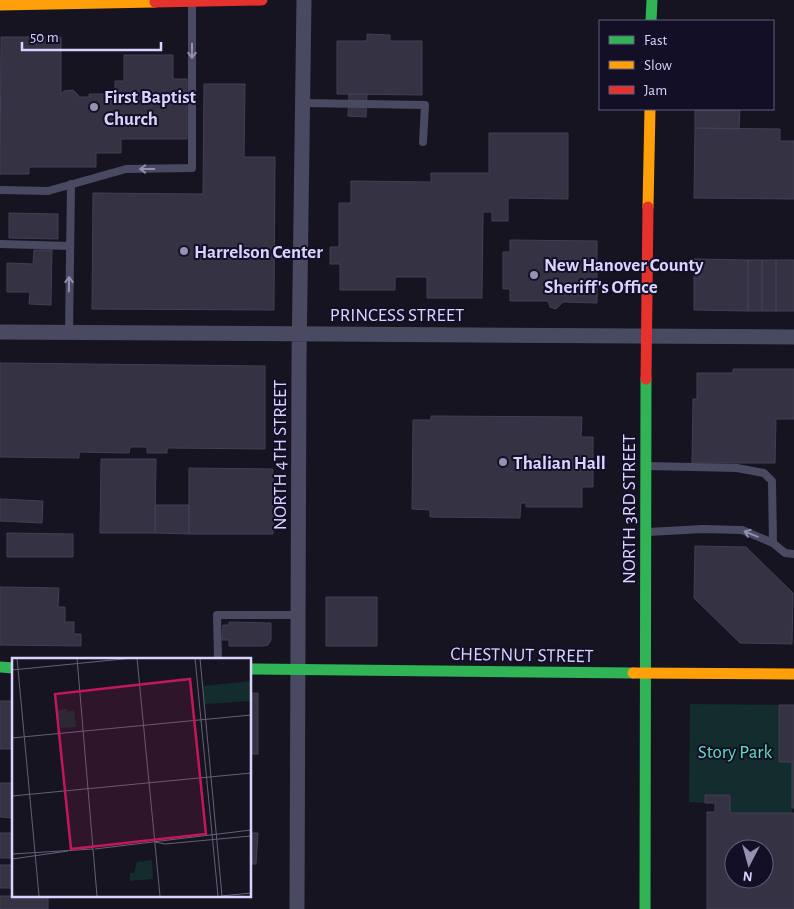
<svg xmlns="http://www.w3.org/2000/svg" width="794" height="909" viewBox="0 0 794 909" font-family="'Alegreya Sans',sans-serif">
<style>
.green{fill:#132c2d}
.building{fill:#343243;stroke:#433f54;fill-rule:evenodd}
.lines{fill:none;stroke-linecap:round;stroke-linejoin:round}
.lane{stroke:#4a4962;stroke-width:8}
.street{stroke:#4a4962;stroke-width:15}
.fast{stroke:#30b455;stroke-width:11}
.slow{stroke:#ff9f0a;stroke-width:11}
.jam{stroke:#e5322d;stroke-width:11}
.oneway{stroke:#928eb0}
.poi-dot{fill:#9591b1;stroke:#130f26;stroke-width:2}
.labels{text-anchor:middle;stroke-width:4;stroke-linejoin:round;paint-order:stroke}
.poi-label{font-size:19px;font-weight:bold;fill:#d9d4ff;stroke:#130f26;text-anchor:start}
.street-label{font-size:19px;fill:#d9d4ff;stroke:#130f26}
.park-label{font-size:19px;fill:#5fe0c0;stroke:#130f26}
.inset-road{fill:none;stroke:#64617a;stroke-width:1}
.view{fill:#c2185b;fill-opacity:0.15;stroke:#c2185b;stroke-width:2.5}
.inset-edge{fill:none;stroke:#d9d4ff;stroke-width:2.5}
</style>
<rect width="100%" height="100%" fill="#161421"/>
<path class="green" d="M690 704 779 705V762H792V813H730V795H705V803L689 802Z"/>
<path class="building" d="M367 34 390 35V41H422V95L337 94V41H367Z
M1 37H61V94L64 91 73 90 80 97H89V94H115V81H124V55H173V79H187V139H121V153H96V167H29V174H0Z
M204 84H245L244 157H275L274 310 92 309 93 193 203 194Z
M349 94H367L366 117 348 116Z
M695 109H740L739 129 695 128Z
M695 128 780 129V141H794V199L694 198Z
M489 133H568V199L508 198V221H492V212H483L482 298H427V277H395V290H340V264H330V247H339V203H351V181L431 182V173H489Z
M9 213 58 214V239L9 238Z
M510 240 597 241V303L563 302 556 309 550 307 548 301H510V289H503V252H510Z
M34 250H52L51 305 29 304 30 292H7V263L33 264Z
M694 259 748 260V311L694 310Z
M748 260H762V311H748Z
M762 260H776V311H762Z
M776 260H794V311H776Z
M0 363 265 366V449L167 448V453H147V447H130L129 453 79 452V458L0 457Z
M733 369H794V419H776L775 463H692L693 399H697V373H733Z
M431 416 582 417 581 437H593V487H582V507H526V503H521L520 518 430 517V510L412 509 413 420H431Z
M101 459H156L155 533H100Z
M189 468 273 469V534H189Z
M0 499 43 501 42 523 0 521Z
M155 505H189V534L155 533Z
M7 533 73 534V557H7Z
M695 546 746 547 793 593 792 644 740 643 694 598Z
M0 587 59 588 58 607H65V622H74V634H81V646L0 645Z
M326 597H377V646H326Z
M229 622 271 623V640L268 645 263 646H229V640H222L223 625H229Z
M250 693H258V754H250Z
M0 701H14V749H0Z
M779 705H794V808H792V762H779Z
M0 783H14V818L0 817Z
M705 795H730V813H794V909H707V812H715V803H705ZM734 849H764V879H734Z
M0 833H14V858H0Z
M250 833H258L256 864H250Z
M0 865H14V888H0Z
M0 896H48V909H0Z"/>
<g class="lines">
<path class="lane" d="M302 103 425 105 423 142
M0 190 48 191 126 169 192 168V4
M0 244 70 246
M69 333 71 184
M647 466 737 468 764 473 772 481 773 543
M648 532 703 529 742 530 773 543 785 553 794 554
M218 659 217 615H300"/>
<path class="street" d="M0 332 794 337
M297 909 299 360 304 0"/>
<path class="fast" d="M651 21 652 0
M0 667 14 668
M250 669 633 673
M645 909 646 379"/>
<path class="slow" d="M0 5 155 2
M648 207 650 109
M633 673 794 674"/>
<path class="jam" d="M155 2 262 0
M646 379 648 207"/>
</g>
<defs><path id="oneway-shaft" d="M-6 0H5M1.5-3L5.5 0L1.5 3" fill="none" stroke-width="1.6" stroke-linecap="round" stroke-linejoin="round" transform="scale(1.25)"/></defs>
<g class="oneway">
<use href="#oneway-shaft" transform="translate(192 51) rotate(90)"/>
<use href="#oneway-shaft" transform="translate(147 169) rotate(180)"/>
<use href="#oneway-shaft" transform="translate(69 284) rotate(-89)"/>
<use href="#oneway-shaft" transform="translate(751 534) rotate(-158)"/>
</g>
<g class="poi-dot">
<circle cx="94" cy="107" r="5"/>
<circle cx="184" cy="251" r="5"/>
<circle cx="534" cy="275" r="5"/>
<circle cx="503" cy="462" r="5"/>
</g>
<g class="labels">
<g class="poi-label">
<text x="104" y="103">First Baptist<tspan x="104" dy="22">Church</tspan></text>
<text x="194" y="258">Harrelson Center</text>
<text x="544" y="271">New Hanover County<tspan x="544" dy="22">Sheriff's Office</tspan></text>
<text x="513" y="469">Thalian Hall</text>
</g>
<g class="street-label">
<text x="397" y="321">PRINCESS STREET</text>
<text transform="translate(279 455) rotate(-90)" y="7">NORTH 4TH STREET</text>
<text transform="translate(628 509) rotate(-90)" y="7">NORTH 3RD STREET</text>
<text transform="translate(522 654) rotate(1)" y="7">CHESTNUT STREET</text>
</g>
<g class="park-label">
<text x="735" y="758">Story Park</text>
</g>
</g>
<g transform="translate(12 658)">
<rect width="239" height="239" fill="#161421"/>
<path d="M239 23V43L193 46 191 28ZM55 51 56 54 62 52 64 69 49 70 45 52ZM140 202 141 221 118 223V215H122L125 204Z" fill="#132c2d"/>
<path class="inset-road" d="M5 0 27 238M65 0 85 238M125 0 148 238M183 0 206 238M188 0 210 238M0 12 121 0M0 80 239 57M0 138 239 115M143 184 153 186 239 178M83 191 239 172M0 196 81 191M0 201 56 193M209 238 239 235"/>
<path class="view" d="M178 21 194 176 59 191 43 36Z"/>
<rect width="239" height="239" class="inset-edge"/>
</g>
<rect x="599" y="20" width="175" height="90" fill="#130f26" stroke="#625e7d"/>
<rect x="609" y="36" width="25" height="8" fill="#30b455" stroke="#625e7d"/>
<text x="644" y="45" font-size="15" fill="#d9d4ff">Fast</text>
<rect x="609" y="61" width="25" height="8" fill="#ff9f0a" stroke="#625e7d"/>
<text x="644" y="70" font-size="15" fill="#d9d4ff">Slow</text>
<rect x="609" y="86" width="25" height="8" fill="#e5322d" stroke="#625e7d"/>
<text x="644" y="95" font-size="15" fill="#d9d4ff">Jam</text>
<g transform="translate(749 864) rotate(186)"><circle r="24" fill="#130f26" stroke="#625e7d"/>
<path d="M0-4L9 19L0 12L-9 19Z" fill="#9591b1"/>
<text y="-8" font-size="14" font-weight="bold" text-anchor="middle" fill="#d9d4ff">N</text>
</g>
<path d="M22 42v8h139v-8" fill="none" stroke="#d9d4ff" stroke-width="2.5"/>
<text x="30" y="42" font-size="15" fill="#d9d4ff" stroke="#130f26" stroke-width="4" paint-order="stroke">50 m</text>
</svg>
